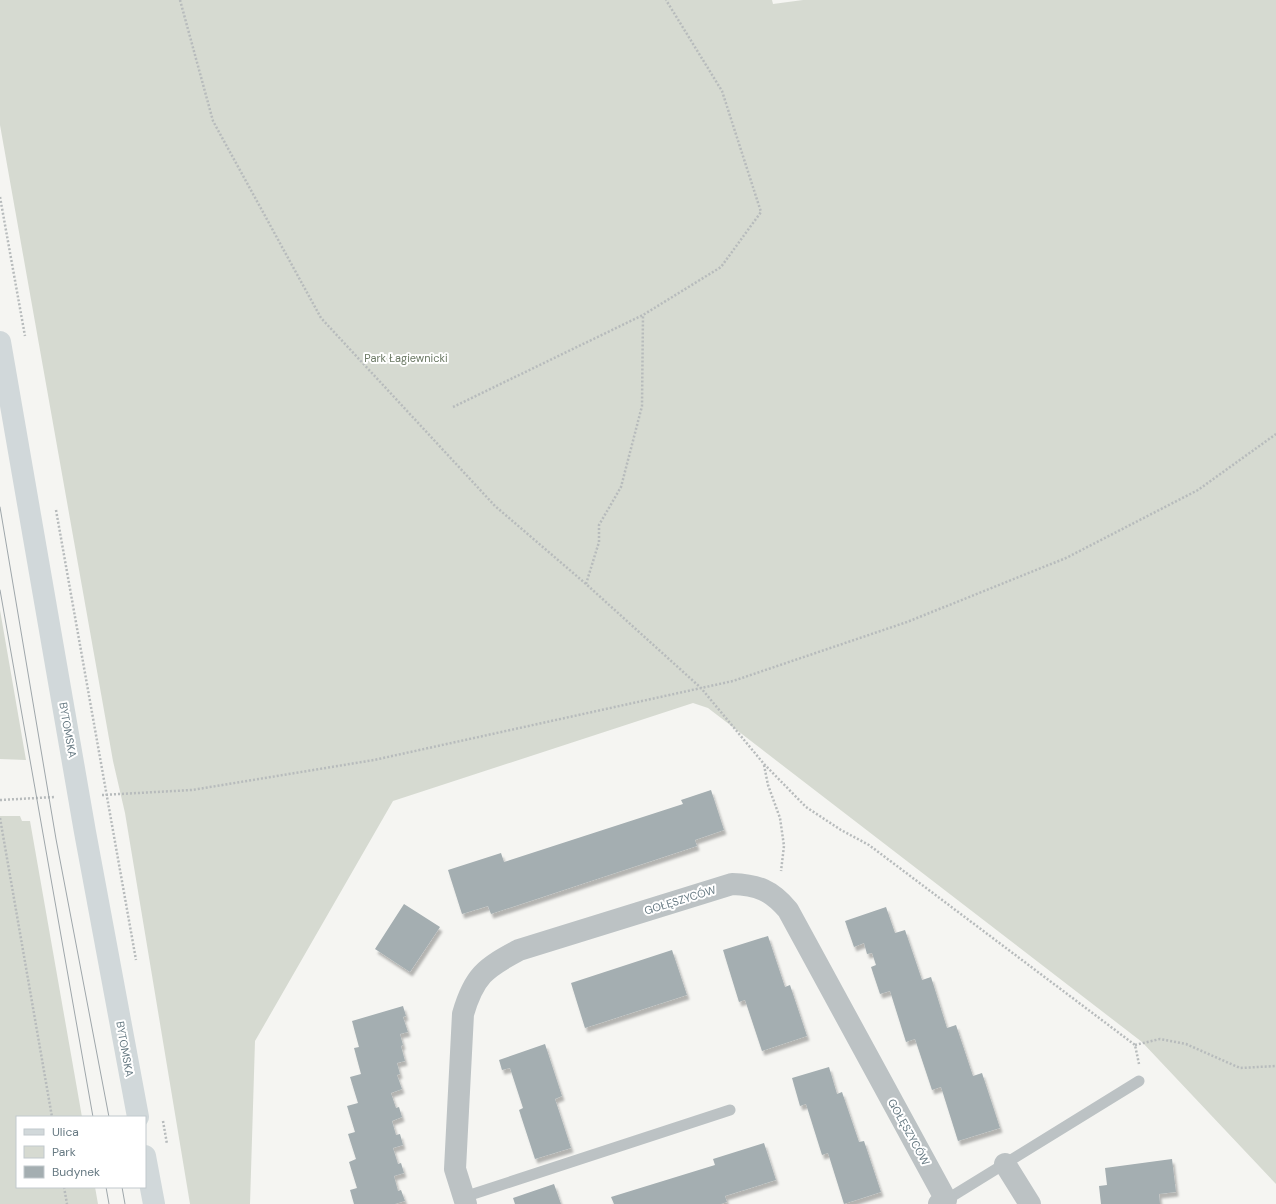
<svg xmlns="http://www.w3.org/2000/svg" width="1276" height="1204" viewBox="0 0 1276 1204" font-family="'DM Sans',sans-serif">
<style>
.green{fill:#d6dad1}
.building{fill:#a4aeb1;filter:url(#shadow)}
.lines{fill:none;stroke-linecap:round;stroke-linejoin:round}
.path{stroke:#b7bbbc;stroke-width:2.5;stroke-dasharray:2 2;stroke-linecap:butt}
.lane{stroke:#bcc2c4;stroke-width:11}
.street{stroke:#bcc2c4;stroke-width:22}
.secondary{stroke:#d1d8da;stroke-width:22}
.tram{stroke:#9ea6aa;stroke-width:1}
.labels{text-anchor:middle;stroke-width:4;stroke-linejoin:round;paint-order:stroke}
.park-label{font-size:11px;fill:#6b7964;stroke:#fff}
.street-label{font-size:11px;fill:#667982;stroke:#fff}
</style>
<defs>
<filter id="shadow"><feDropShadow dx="2.5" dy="4.5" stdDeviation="1" flood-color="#0004"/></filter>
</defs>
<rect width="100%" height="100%" fill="#f5f5f2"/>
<path class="green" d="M0 0H772L773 4 803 0H1276V1184L1142 1042 708 708 693 703 393 801 255 1041 250 1204H190L125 813 113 761 0 125Z
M0 610 26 760 0 759Z
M0 816H20L22 821H30L82 1117H17V1187H95L98 1204H0Z"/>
<path class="building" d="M711 790 724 830 695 840 697 846 491 914 488 906 462 914 448 870 501 853 504 862 683 804 681 800Z
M404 904 440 927 410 972 375 949Z
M886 907 895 933 905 930 922 980 931 977 947 1028 956 1025 973 1076 982 1073 1000 1128 958 1141 941 1087 932 1090 915 1039 906 1042 890 991 880 994 871 967 876 965 872 953 867 954 864 943 854 947 845 921Z
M768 936 785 987 790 985 807 1036 762 1051 745 1000 739 1002 723 950Z
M672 950 687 995 585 1028 571 983Z
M403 1006 406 1016 403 1017 408 1032 400 1034 403 1045 401 1046 405 1061 397 1063 400 1074 397 1075 402 1089 391 1093 396 1108 399 1107 402 1117 392 1121 396 1135 400 1134 403 1145 393 1148 398 1164 401 1163 404 1173 394 1176 398 1191 401 1190 405 1201 395 1204H354L350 1190 357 1188 349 1162 356 1159 348 1134 355 1132 347 1106 358 1103 350 1077 361 1074 354 1048 359 1047 352 1021Z
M545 1044 562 1096 555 1099 571 1148 535 1159 519 1110 523 1108 510 1068 502 1070 499 1060Z
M829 1067 837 1094 842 1092 859 1142 864 1141 881 1192 844 1204 828 1153 822 1155 806 1104 800 1106 792 1078Z
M764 1143 776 1180 725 1196 727 1202 721 1204H614L611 1197 715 1165 713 1159Z
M1172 1159 1176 1192 1159 1194 1160 1204H1101L1099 1186 1107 1185 1105 1168Z
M554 1184 561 1204H515L513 1198Z"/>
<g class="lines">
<path class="path" d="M180 0 213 121 321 318 495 506 586 584 701 688 764 764 806 807 841 830 869 845 1135 1045 1139 1064
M0 197 25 336
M453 407 643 315 721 267 761 212 722 91 666 0
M56 510 136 960
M586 584 599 542V525L621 487 642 406 643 315
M764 765 768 785 780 818 784 846 781 871
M102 795 192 790 374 760 733 681 907 622 1066 558 1198 490 1276 434
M0 800 55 797
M0 818 52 1117
M1135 1045 1160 1039 1186 1044 1240 1068 1276 1066
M163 1121 167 1144
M64 1187 67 1204"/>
<path class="lane" d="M464 1197 730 1110
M946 1200 1139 1081"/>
<path class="street" d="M1005 1164 1030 1204
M466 1204 455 1169 463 1014C474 976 485 968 519 950L732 884C758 885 771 890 788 910L946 1200 939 1204"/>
<path class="secondary" d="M0 342 85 832 138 1117
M145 1156 154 1204"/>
<path class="tram" d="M0 507 56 839 109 1117
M0 590 93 1117
M106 1187 109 1204
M122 1187 125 1204"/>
</g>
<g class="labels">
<g class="park-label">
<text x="406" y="362">Park Łagiewnicki</text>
</g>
<g class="street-label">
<text transform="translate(68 730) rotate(80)" y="4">BYTOMSKA</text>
<text transform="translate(680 900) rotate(-17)" y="4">GOŁĘSZYCÓW</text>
<text transform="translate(125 1049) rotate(80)" y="4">BYTOMSKA</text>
<text transform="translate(909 1132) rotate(61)" y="4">GOŁĘSZYCÓW</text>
</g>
</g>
<rect x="16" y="1116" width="130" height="72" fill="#ffffff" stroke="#c2c9cd"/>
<rect x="24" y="1129" width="20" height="6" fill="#d1d8da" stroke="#c2c9cd"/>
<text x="52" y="1136" font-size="12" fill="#667982">Ulica</text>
<rect x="24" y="1146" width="20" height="12" fill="#d6dad1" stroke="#c2c9cd"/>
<text x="52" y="1156" font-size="12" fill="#667982">Park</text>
<rect x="24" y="1166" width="20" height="12" fill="#a4aeb1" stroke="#c2c9cd"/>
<text x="52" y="1176" font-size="12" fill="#667982">Budynek</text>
</svg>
